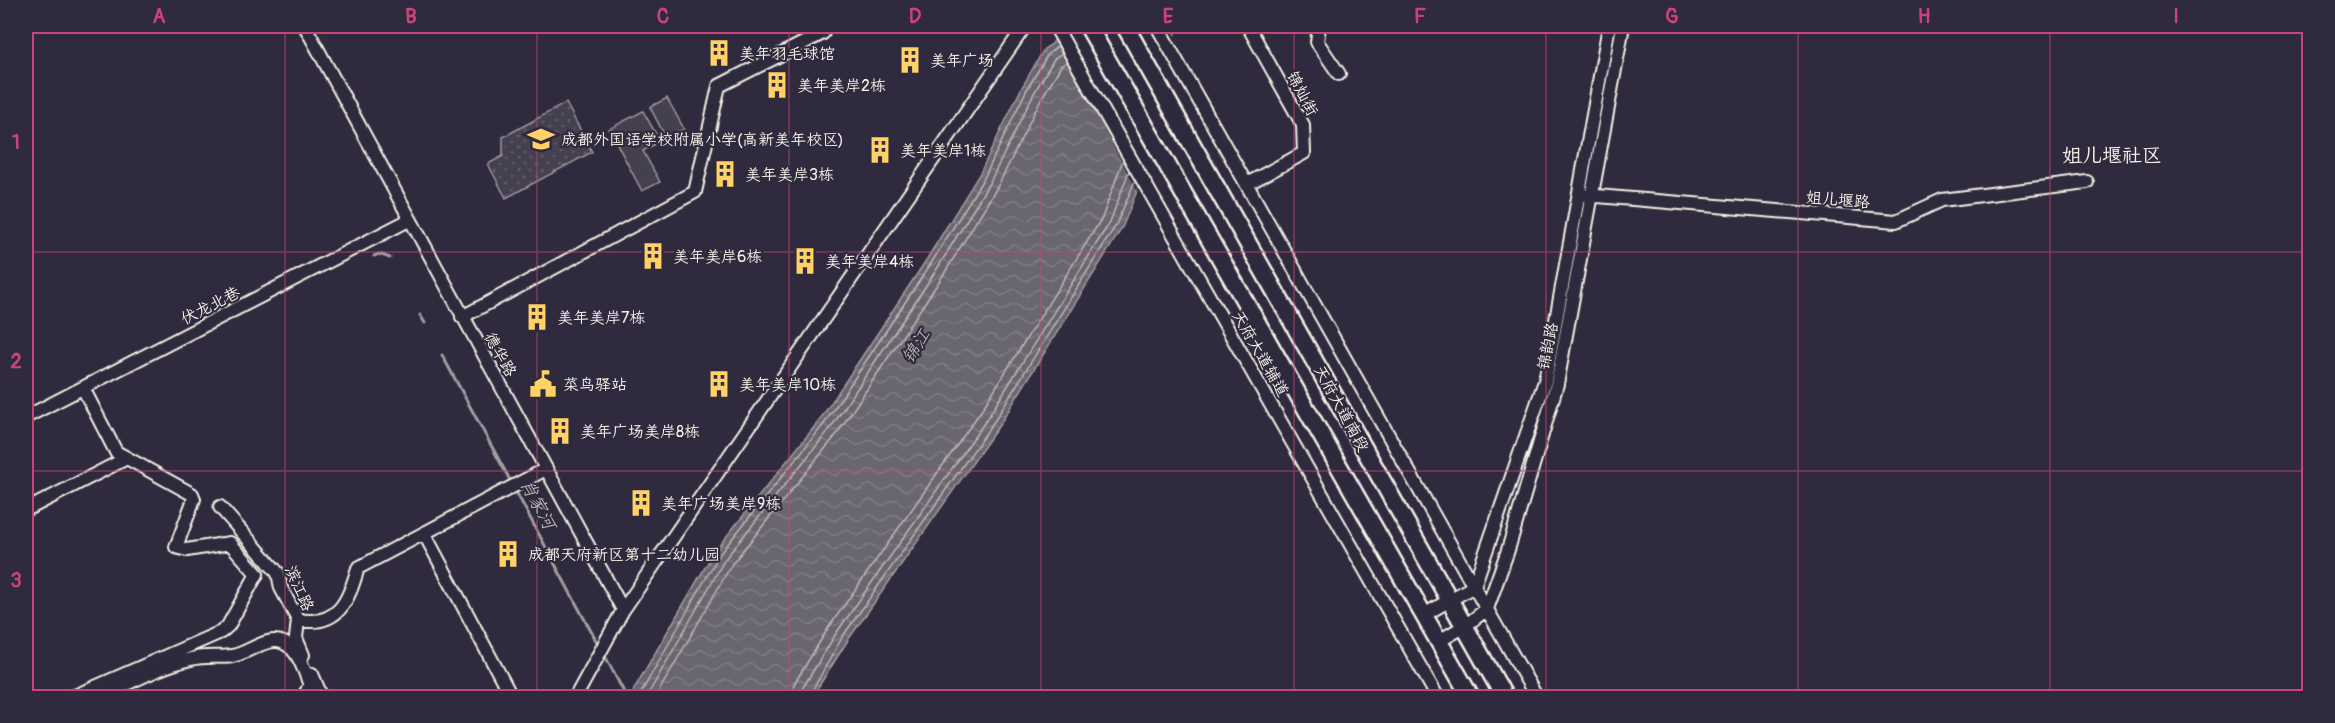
<svg xmlns="http://www.w3.org/2000/svg" width="2335" height="723" viewBox="0 0 2335 723" font-family="Pangolin,'LXGW WenKai TC',sans-serif">
<style>
.grass{fill:url(#grass-dots);stroke:#9c989c;stroke-width:1.5}
.pitch{fill:#454050;stroke:#9c989c;stroke-width:1.5}
.water{fill:url(#water-waves);stroke:#a19ea0;stroke-width:1.5}
.pier{fill:#2f2a3d}
.lines{fill:none;stroke-linecap:round;stroke-linejoin:round}
.shore{stroke:#bdb9b8;stroke-width:1.5}
.stream{stroke:#a19ea0;stroke-width:3}
.minor-casing{stroke:#f4f1e8;stroke-width:16}
.major-casing{stroke:#f4f1e8;stroke-width:21}
.minor{stroke:#2f2a3d;stroke-width:12}
.major{stroke:#2f2a3d;stroke-width:16}
.grid{fill:none;stroke:#cc4377;stroke-width:1.5;stroke-opacity:0.55}
.labels{text-anchor:middle;stroke-width:4.5;stroke-linejoin:round;paint-order:stroke}
.poi-label{font-size:16px;fill:#f4f1e8;stroke:#2f2a3d;text-anchor:start}
.street-label{font-size:16px;fill:#f4f1e8;stroke:#2f2a3d}
.water-label{font-size:18px;font-style:italic;fill:#b6b2b2;stroke:#2f2a3d}
.quarter-label{font-size:20px;fill:#f4f1e8;stroke:#2f2a3d}
.neatline{fill:none;stroke:#cc4377;stroke-width:2}
.grid-label{font-size:20px;text-anchor:middle;font-weight:bold;fill:#cc4377}
</style>
<defs>
<pattern id="grass-dots" width="8" height="8" patternUnits="userSpaceOnUse" patternTransform="scale(1.5)"><rect width="8" height="8" fill="#454050"/><path d="M2 2h.1M6 6h.1" fill="none" stroke="#605c69" stroke-width="1.8" stroke-linecap="round"/></pattern>
<pattern id="water-waves" width="16" height="10" patternUnits="userSpaceOnUse" patternTransform="scale(1.5)"><rect width="16" height="10" fill="#6a6670"/><path d="M0 5q4-4 8 0t8 0" fill="none" stroke="#807c84"/></pattern>
</defs>
<rect width="100%" height="100%" fill="#2f2a3d"/>
<filter id="ink" filterUnits="userSpaceOnUse"><feTurbulence type="fractalNoise" baseFrequency=".0167" numOctaves="2"/><feDisplacementMap in="SourceGraphic" scale="12" xChannelSelector="R" yChannelSelector="G"/><feConvolveMatrix kernelMatrix="1 2 1 2 8 2 1 2 1" color-interpolation-filters="sRGB"/></filter>
<g filter="url(#ink)">
<path class="grass" d="M566 103 592 152 506 198 488 164 503 156V137Z"/>
<path class="pitch" d="M667 98 684 129 666 138 650 107Z
M643 111 660 141 643 151 660 182 642 191 609 129Z"/>
<path class="water" d="M1063 26H1178L1153 106 1141 181 1122 228 1000 424 848 640 812 697 632 698 634 689 714 552 819 421 925 262 980 173 1021 89 1044 49 1052 44Z"/>
<path class="pier" d="M1059 26H1170L1177 38 1156 107 1150 155 1139 194 1054 35Z"/>
<g class="lines">
<path class="shore" d="M638 698 719 555 824 424 930 265 985 176 1026 91 1048 54 1058 46
M646 698 725 559 830 429 937 269 991 180 1033 95 1054 59 1062 53
M655 698 732 564 837 434 944 274 999 184 1041 99 1061 66 1067 61
M791 698 794 684 829 627 981 411 1102 218 1123 160
M800 698 802 689 837 632 989 416 1110 222 1129 171
M808 698 843 636 995 420 1116 225 1135 181"/>
<path class="stream" d="M374 256 379 254 390 258
M420 315 425 323
M442 355 511 482
M514 488 599 646
M604 654 627 698"/>
<defs>
<path id="minor" d="M305 26 623 610
M1055 26 1438 698
M1157 26 1537 698
M1319 26 1317 42 1339 74
M1247 184 1304 153 1303 125 1248 26
M1585 195 1896 221 1942 200 2087 182
M462 317 695 192 719 86 823 33 825 26
M26 417 409 220
M220 507 278 573 281 588 298 620 296 638 303 655
M26 510 127 458
M424 533 512 698
M1424 615 1474 586 1545 381 1609 26
M298 620C339 627 348 601 358 568L546 469
M1439 641 1465 626 1487 609 1508 550 1557 384 1623 26
M312 674 322 698
M70 698 221 632 228 626 257 574 230 543 187 550 176 547 194 499 192 494 116 452 83 388
M97 698C127 684 160 666 191 659 205 655 219 658 232 656 248 654 267 635 284 643 299 650 304 671 310 685L303 698
M575 698 623 610 1025 26"/>
<path id="major" d="M1088 26 1471 698
M1125 26 1505 698"/>
</defs>
<use href="#minor" class="minor-casing"/>
<use href="#major" class="major-casing"/>
<use href="#minor" class="minor"/>
<use href="#major" class="major"/>
</g>
</g>
<path class="grid" d="M285 26V698M537 26V698M789 26V698M1041 26V698M1294 26V698M1546 26V698M1798 26V698M2050 26V698M26 252H2310M26 471H2310"/>
<defs>
<symbol id="building-bare" viewBox="-9 -9 18 18"><path d="M-4-6H4V6H1V3H-1V6H-4ZM-2.5-4.3h1.7v1.8h-1.7ZM.8-4.3h1.7v1.8H.8ZM-2.5-1h1.7V.8h-1.7ZM.8-1h1.7V.8H.8Z" fill="#ffd166" stroke="#2f2a3d" stroke-width="2.5" paint-order="stroke"/></symbol>
<symbol id="school-bare" viewBox="-9 -9 18 18"><path d="M0-5L7-2L0 1L-7-2ZM-4 1L0 2.5L4 1V4Q0 6-4 4Z" fill="#ffd166" stroke="#2f2a3d" stroke-width="2.5" paint-order="stroke"/></symbol>
<symbol id="civic-bare" viewBox="-9 -9 18 18"><path d="M-.6-6.5H3V-4.5H.6V-3L4-1V1h2V6H-6V1h2V-1L-.6-3ZM-1.2 2.5V6h2.4V2.5Z" fill="#ffd166" stroke="#2f2a3d" stroke-width="2.5" paint-order="stroke"/></symbol>
</defs>
<g fill-rule="evenodd">
<use href="#building-bare" x="700" y="34" width="38" height="38"/>
<use href="#building-bare" x="891" y="41" width="38" height="38"/>
<use href="#building-bare" x="758" y="66" width="38" height="38"/>
<use href="#school-bare" x="522" y="120" width="38" height="38"/>
<use href="#building-bare" x="861" y="131" width="38" height="38"/>
<use href="#building-bare" x="706" y="155" width="38" height="38"/>
<use href="#building-bare" x="634" y="237" width="38" height="38"/>
<use href="#building-bare" x="786" y="242" width="38" height="38"/>
<use href="#building-bare" x="518" y="298" width="38" height="38"/>
<use href="#civic-bare" x="524" y="365" width="38" height="38"/>
<use href="#building-bare" x="700" y="365" width="38" height="38"/>
<use href="#building-bare" x="541" y="412" width="38" height="38"/>
<use href="#building-bare" x="622" y="484" width="38" height="38"/>
<use href="#building-bare" x="489" y="535" width="38" height="38"/>
</g>
<g class="labels">
<g class="poi-label">
<text x="739" y="59">美年羽毛球馆</text>
<text x="930" y="66">美年广场</text>
<text x="797" y="91">美年美岸2栋</text>
<text x="561" y="145">成都外国语学校附属小学(高新美年校区)</text>
<text x="900" y="156">美年美岸1栋</text>
<text x="745" y="180">美年美岸3栋</text>
<text x="673" y="262">美年美岸6栋</text>
<text x="825" y="267">美年美岸4栋</text>
<text x="557" y="323">美年美岸7栋</text>
<text x="563" y="390">菜鸟驿站</text>
<text x="739" y="390">美年美岸10栋</text>
<text x="580" y="437">美年广场美岸8栋</text>
<text x="661" y="509">美年广场美岸9栋</text>
<text x="528" y="560">成都天府新区第十二幼儿园</text>
</g>
<g class="street-label">
<text transform="translate(1303 93) rotate(62)" y="6">锦灿街</text>
<text transform="translate(1838 199) rotate(5)" y="6">姐儿堰路</text>
<text transform="translate(210 305) rotate(-27)" y="6">伏龙北巷</text>
<text transform="translate(1547 346) rotate(-79)" y="6">锦韵路</text>
<text transform="translate(1261 353) rotate(60)" y="6">天府大道辅道</text>
<text transform="translate(501 354) rotate(61)" y="6">德华路</text>
<text transform="translate(1342 408) rotate(61)" y="6">天府大道南段</text>
<text transform="translate(300 588) rotate(66)" y="6">滨江路</text>
</g>
<g class="water-label">
<text transform="translate(916 346) rotate(-58)" y="6">锦江</text>
<text transform="translate(538 504) rotate(62)" y="6">肖家河</text>
</g>
<g class="quarter-label">
<text x="2112" y="162">姐儿堰社区</text>
</g>
</g>
<rect width="2335" height="723" fill="none" stroke="#2f2a3d" stroke-width="66"/>
<rect x="33" y="33" width="2269" height="657" class="neatline"/>
<g class="grid-label">
<text x="159" y="23">A</text>
<text x="411" y="23">B</text>
<text x="663" y="23">C</text>
<text x="915" y="23">D</text>
<text x="1168" y="23">E</text>
<text x="1420" y="23">F</text>
<text x="1672" y="23">G</text>
<text x="1924" y="23">H</text>
<text x="2176" y="23">I</text>
<text x="16" y="149">1</text>
<text x="16" y="368">2</text>
<text x="16" y="587">3</text>
</g>
</svg>
